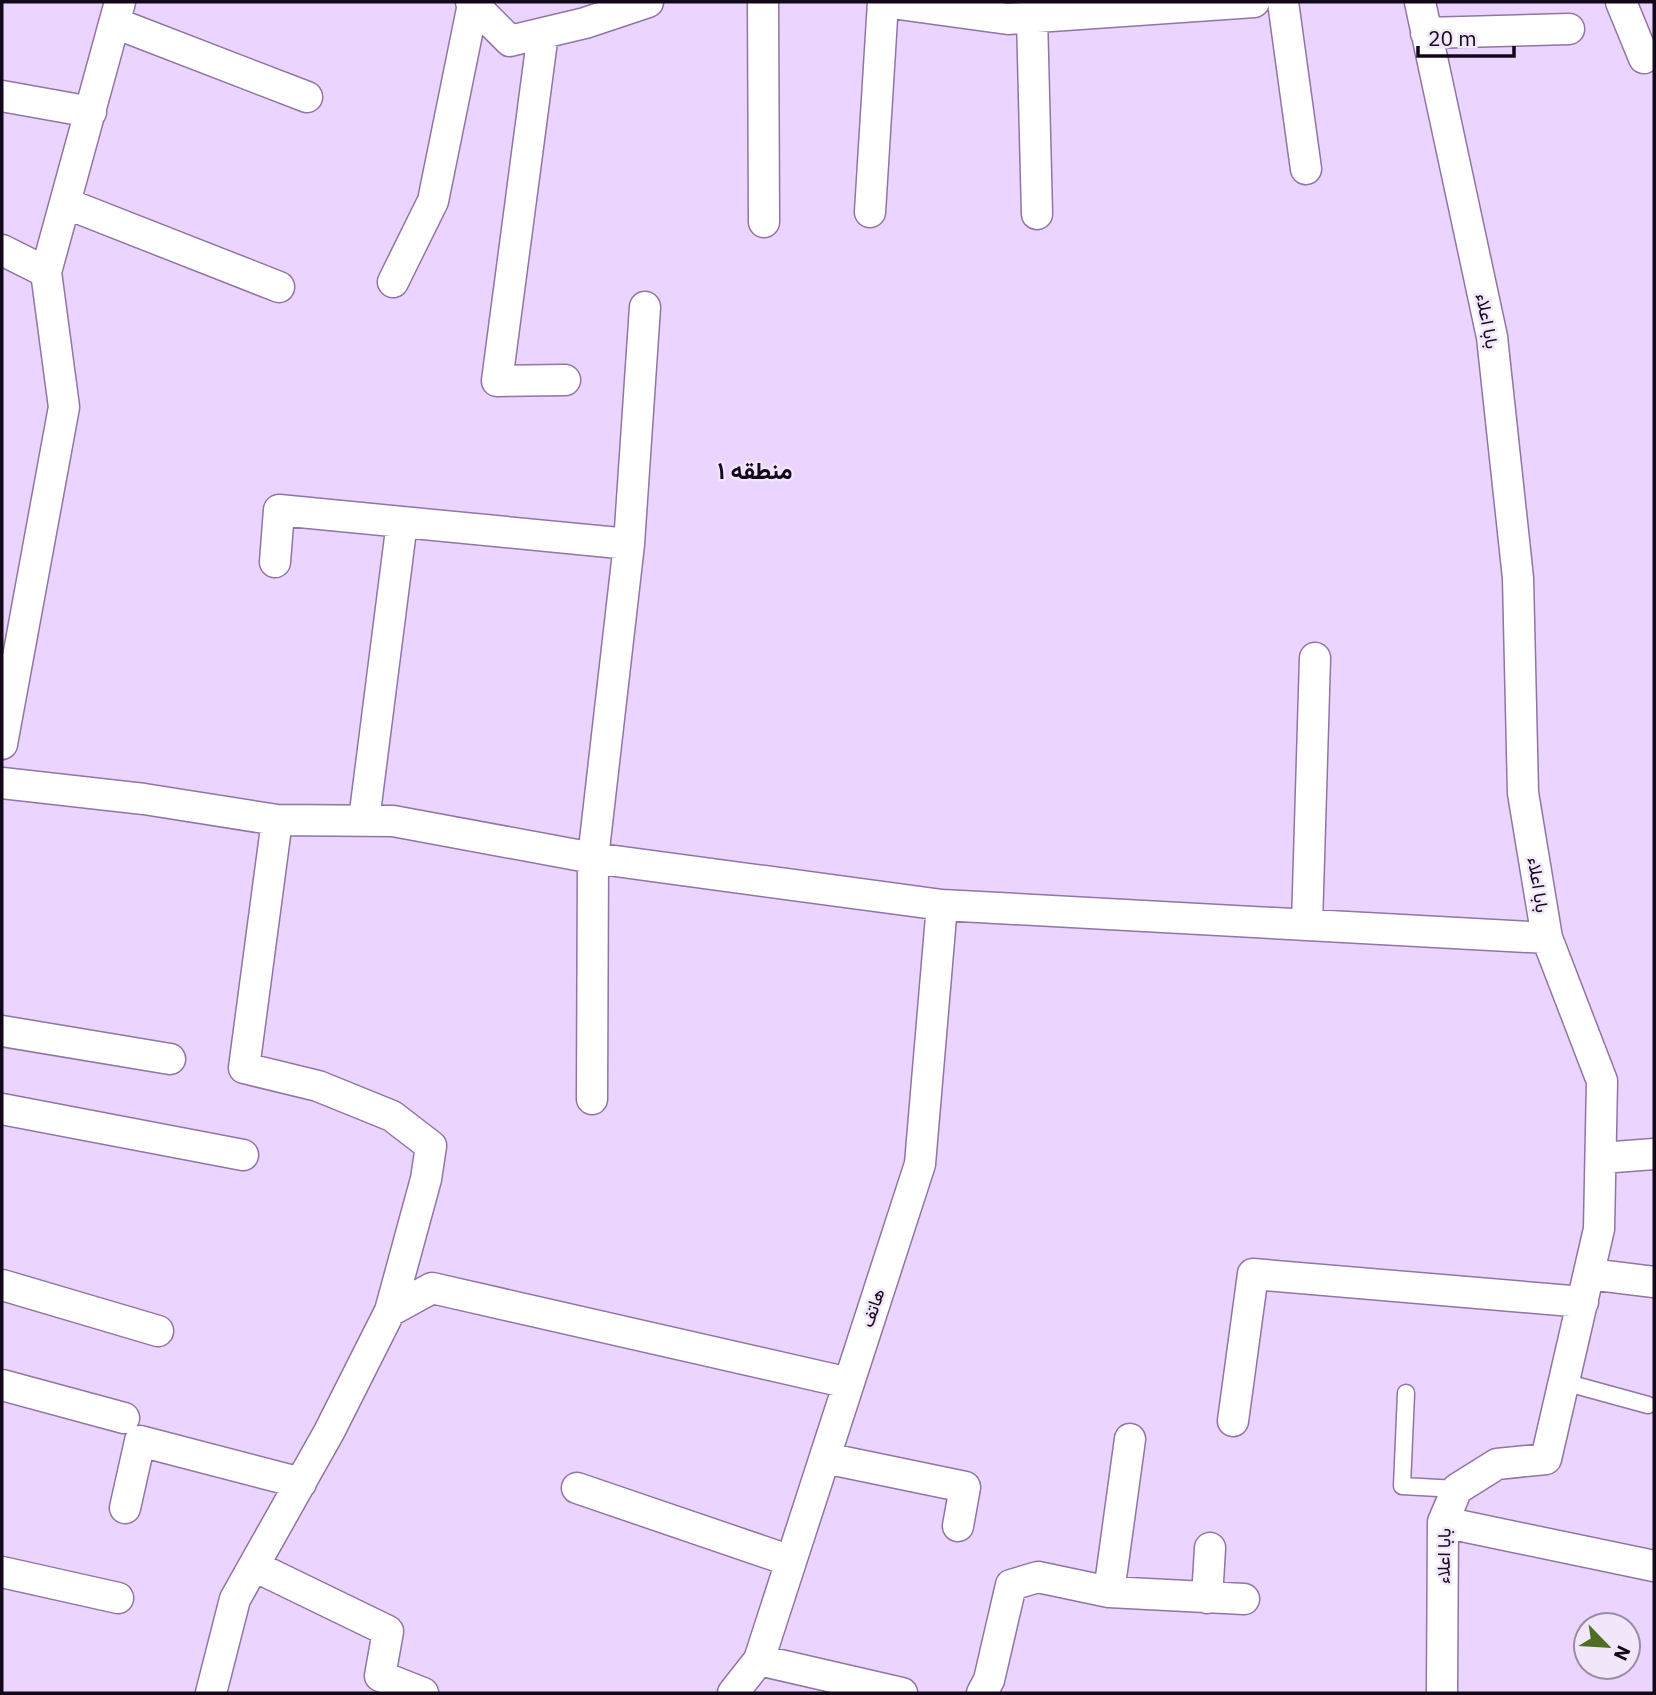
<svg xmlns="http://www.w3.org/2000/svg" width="1656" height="1695" viewBox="0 0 1656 1695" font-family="'IBM Plex Sans',Vazirmatn,sans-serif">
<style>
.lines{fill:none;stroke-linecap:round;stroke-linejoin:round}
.lane-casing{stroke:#9075a5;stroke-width:19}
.street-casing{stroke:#9075a5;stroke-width:33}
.lane{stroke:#fff;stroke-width:16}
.street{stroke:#fff;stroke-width:30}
.labels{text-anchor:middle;stroke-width:5;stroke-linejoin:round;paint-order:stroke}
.street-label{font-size:18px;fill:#120819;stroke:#f2e6fb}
.district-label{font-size:24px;font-weight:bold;fill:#120819;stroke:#f2e6fb}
</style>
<rect width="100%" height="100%" fill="#ebd4fd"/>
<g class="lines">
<defs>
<path id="lane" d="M1564 1382 1648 1405
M1406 1393 1402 1486 1457 1489"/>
<path id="street" d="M471 2 510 41 585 23 648 2
M763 2 764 222
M884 2 1008 19 1254 2
M1283 2 1306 169
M1420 2 1492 337 1518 578 1523 793 1547 938 1602 1081 1599 1229 1546 1459 1497 1464 1457 1489 1443 1522 1442 1693
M1621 2 1644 58
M1032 17 1037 214
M115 23 307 97
M543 33 497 381 565 380
M1426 33 1569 29
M2 96 91 112
M65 203 279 287
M870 212 883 2
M2 250 46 272
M393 282 433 201 473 4
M275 562 279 510 629 544
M2 744 64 407 46 272 120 2
M2 783 144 799 277 820 393 821 593 858 942 905 1547 938
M277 820 244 1068 318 1086 392 1116 431 1146 426 1179 390 1311
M364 820 402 522
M1307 925 1315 658
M2 1031 170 1059
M592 1099 593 858 629 544 645 307
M2 1109 243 1155
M1601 1158 1654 1154
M1589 1274 1654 1282
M2 1285 158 1331
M2 1385 124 1418
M1233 1421 1253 1274 1583 1302
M825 1458 965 1487 958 1526
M577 1488 791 1561
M125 1508 140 1441 301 1483
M1443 1522 1654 1566
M254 1566 388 1631 380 1676 423 1693
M2 1572 118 1598
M1109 1592 1130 1439
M1207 1598 1210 1548
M759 1660 902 1693
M211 1693 235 1599 329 1432 390 1311 432 1288 849 1383
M733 1693 759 1660 920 1164 942 905
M982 1693 989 1680 1011 1585 1038 1577 1109 1592 1244 1599"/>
</defs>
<use href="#lane" class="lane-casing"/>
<use href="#street" class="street-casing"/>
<use href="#lane" class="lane"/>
<use href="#street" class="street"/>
</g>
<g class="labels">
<g class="street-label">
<text transform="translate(1487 321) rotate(79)" y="6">بابا اعلاء</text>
<text transform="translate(1538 885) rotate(81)" y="6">بابا اعلاء</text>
<text transform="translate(873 1308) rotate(-72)" y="6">هاتف</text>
<text transform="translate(1444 1556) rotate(-89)" y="6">بابا اعلاء</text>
</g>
<g class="district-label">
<text x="755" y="479">منطقه ۱</text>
</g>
</g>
<rect width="1656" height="1695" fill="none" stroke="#120819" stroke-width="7"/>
<g transform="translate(1607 1646) rotate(115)"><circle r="33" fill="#f2e6fb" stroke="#988da1" stroke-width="2"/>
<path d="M0-5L12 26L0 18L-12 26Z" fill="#4d6e25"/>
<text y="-10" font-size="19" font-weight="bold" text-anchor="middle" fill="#120819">N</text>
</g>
<path d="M1418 46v10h96v-10" fill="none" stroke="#120819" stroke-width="3.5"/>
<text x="1428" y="46" font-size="21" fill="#120819" stroke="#f2e6fb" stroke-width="5" paint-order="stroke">20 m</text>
</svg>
